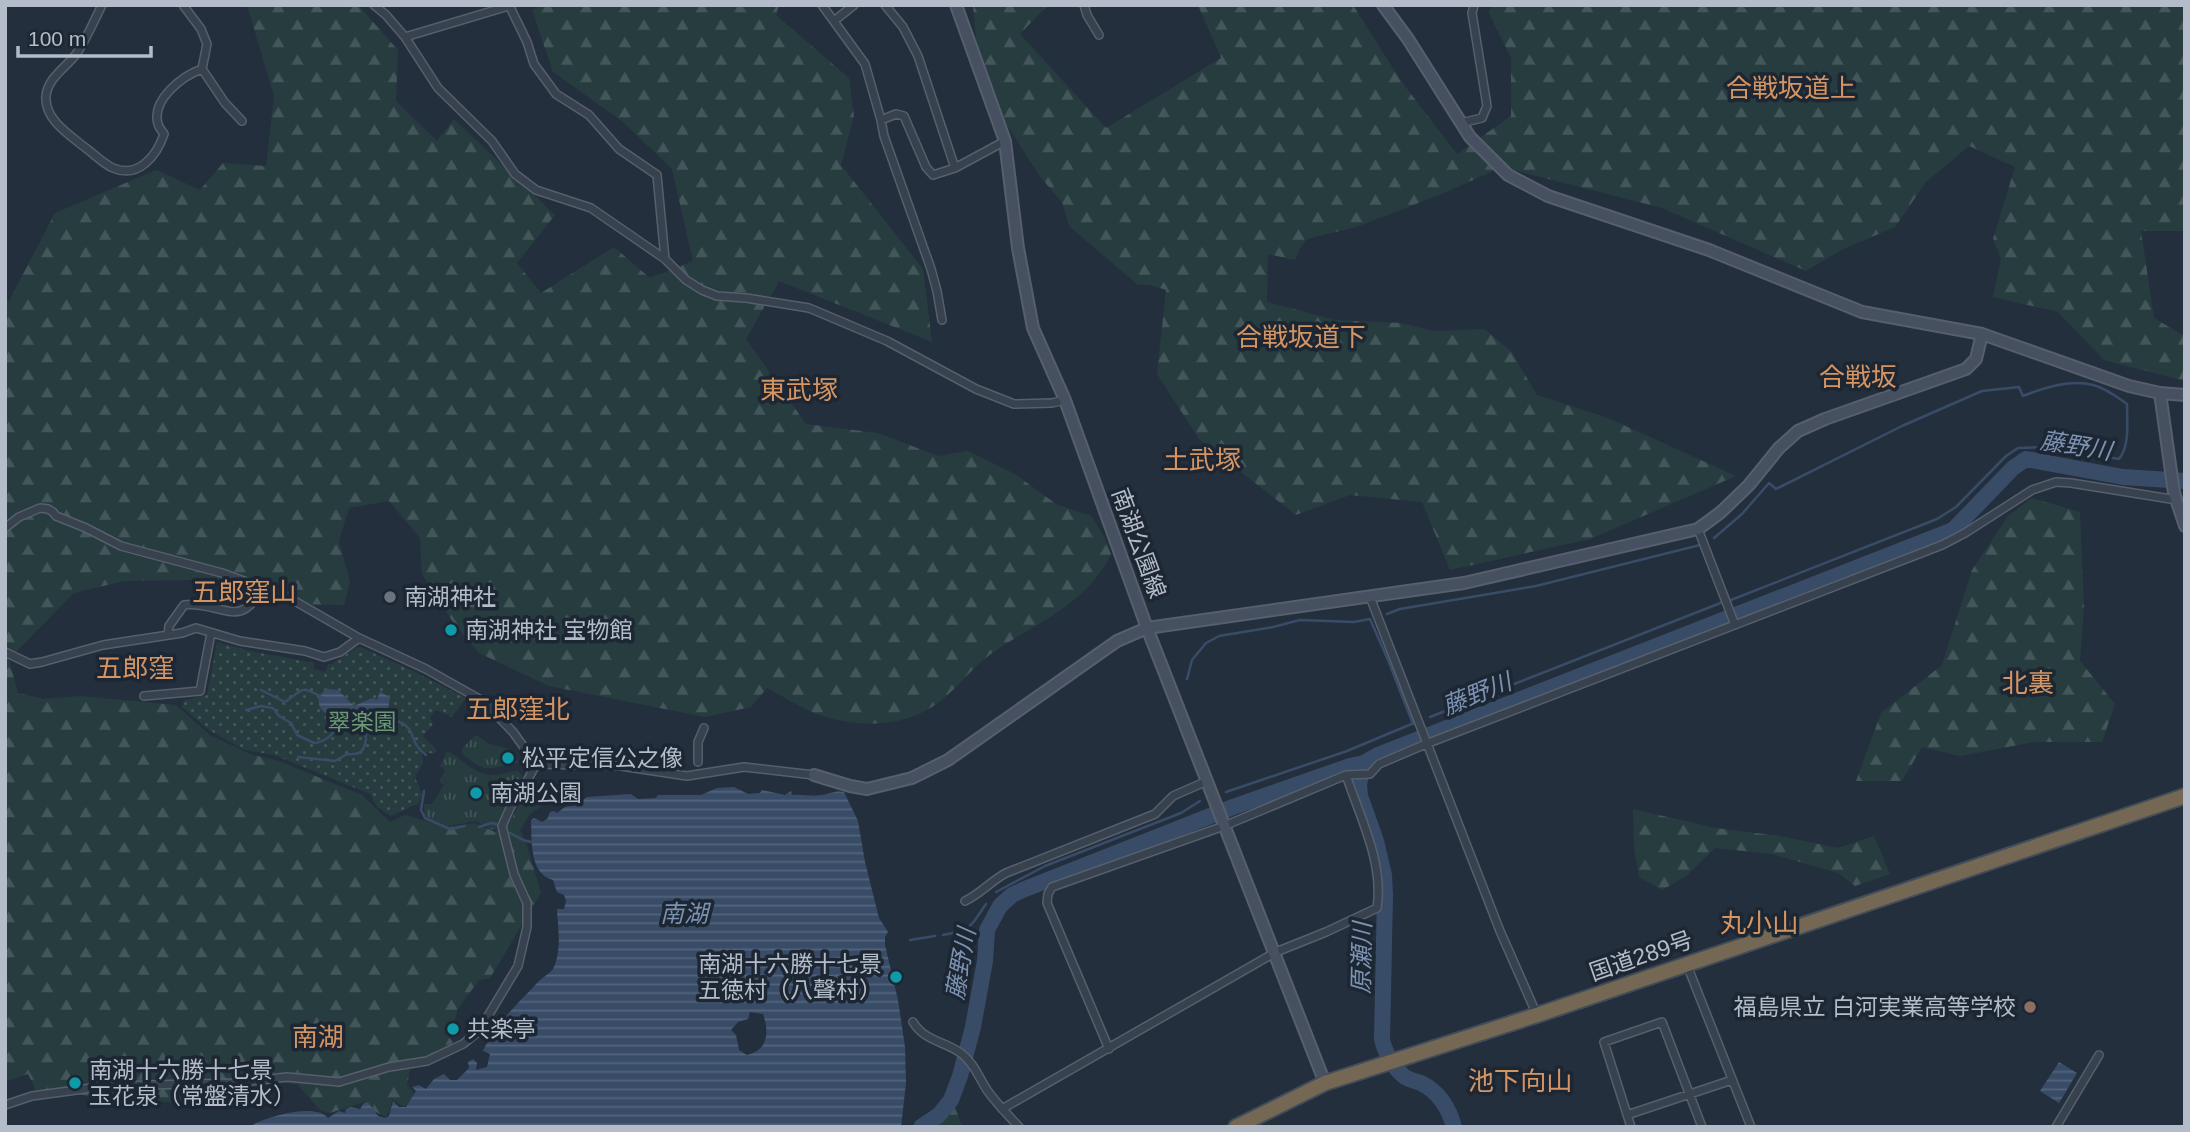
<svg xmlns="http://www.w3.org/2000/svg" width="2190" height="1132" viewBox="0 0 2190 1132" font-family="Helvetica,'Noto Sans JP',sans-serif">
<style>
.grass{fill:url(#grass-tufts)}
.forest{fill:url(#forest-firs)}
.park{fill:url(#park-dots)}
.water{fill:url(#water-rules);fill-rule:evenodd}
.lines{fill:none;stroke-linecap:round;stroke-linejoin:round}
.stream{stroke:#394c67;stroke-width:2.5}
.river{stroke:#394c67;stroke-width:16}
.street-casing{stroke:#565f6c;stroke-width:10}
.secondary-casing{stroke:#565f6c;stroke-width:14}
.highway-casing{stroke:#434c59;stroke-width:18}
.street{stroke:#38414e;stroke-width:7}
.secondary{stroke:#465061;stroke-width:10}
.highway{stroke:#746855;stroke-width:14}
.worship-dot{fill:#6b7280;stroke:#1d2633;stroke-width:2.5}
.culture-dot{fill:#0f9aa8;stroke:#1d2633;stroke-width:2.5}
.education-dot{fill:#8d6e63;stroke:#1d2633;stroke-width:2.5}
.labels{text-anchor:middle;stroke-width:7;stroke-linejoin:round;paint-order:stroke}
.street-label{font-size:23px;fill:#b4bcc9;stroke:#1d2633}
.poi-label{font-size:23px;fill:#b4bcc9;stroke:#1d2633;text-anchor:start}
.park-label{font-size:23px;fill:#6b9a76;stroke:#1d2633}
.water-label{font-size:24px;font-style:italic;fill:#7c92b1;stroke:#1d2633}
.quarter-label{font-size:26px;fill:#d59563;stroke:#1d2633}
</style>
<defs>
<pattern id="grass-tufts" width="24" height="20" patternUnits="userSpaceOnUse" patternTransform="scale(1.75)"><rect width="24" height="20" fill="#263c3f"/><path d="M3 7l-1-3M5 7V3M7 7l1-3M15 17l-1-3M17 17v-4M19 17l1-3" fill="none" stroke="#435659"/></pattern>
<pattern id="forest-firs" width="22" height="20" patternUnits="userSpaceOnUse" patternTransform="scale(1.75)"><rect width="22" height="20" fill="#263c3f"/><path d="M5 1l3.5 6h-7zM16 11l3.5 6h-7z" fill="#435659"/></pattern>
<pattern id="park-dots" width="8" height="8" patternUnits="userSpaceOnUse" patternTransform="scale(1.75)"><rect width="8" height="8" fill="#263c3f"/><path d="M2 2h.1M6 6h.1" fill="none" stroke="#435659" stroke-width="1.8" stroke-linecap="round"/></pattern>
<pattern id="water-rules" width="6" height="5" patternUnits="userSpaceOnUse" patternTransform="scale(1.75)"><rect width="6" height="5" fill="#394c67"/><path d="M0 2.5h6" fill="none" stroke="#53647b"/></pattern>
</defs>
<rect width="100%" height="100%" fill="#242f3e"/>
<path class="grass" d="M476 735 489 744 509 749 519 763C491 767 486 776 462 753V748Z
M447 751C463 759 476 777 496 775 504 774 511 771 518 771L525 779 501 817 496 830 490 829 476 821 448 826 429 819 425 815 424 804H432L444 785 439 782 445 770 440 766Z"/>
<path class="forest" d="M247 5H358L398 50 396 101 437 141 454 119 555 215 517 263 541 293 614 247 650 278 693 261 672 169 623 122 553 72 532 10 543 5H779L776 15 849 78 854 116 841 165 923 269 932 342 779 281 746 339 806 424 878 433 938 456 968 451 1015 474 1056 504 1091 516 1104 536 1111 554C1086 605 1039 621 995 651 975 664 962 683 944 698 909 729 856 729 814 713 798 706 782 696 767 688L751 707 705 717 549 686 479 653 453 622 422 574 420 538 389 501 349 508 339 541 350 582 344 605 292 604 193 580 124 581 74 593 9 659 18 693 44 699 81 696 176 705 210 735 250 754 279 761 362 795 390 822 405 815 449 827 475 823 495 832 511 820 519 804 530 798 543 805 530 814 520 830 526 842 541 893 490 978 479 980 457 1010 456 1018 444 1032 453 1042C441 1055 429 1058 412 1060L407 1085 414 1093 410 1102 404 1107 392 1099 390 1109 386 1117 374 1111 367 1101 330 1113 321 1111 297 1084 270 1082 236 1092 177 1103 36 1091 28 1074 5 1082V302L9 301 55 213 156 170 200 190 223 163 266 166 274 96Z
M973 5H1048L1020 34 1106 128 1221 58 1198 5H1353L1401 81 1457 154 1511 116V58L1489 13 1492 5H2185V231H2141L2154 318 2181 334 2185 333V380L2177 379 2104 360 2058 312 1993 297 2001 259 1993 239 2015 167 1969 146 1926 182 1895 227 1841 250 1806 271 1662 208 1502 167 1442 194 1356 227 1307 239 1300 248 1295 260 1268 254 1267 302 1335 320 1401 323 1434 331 1484 329 1511 351 1537 395 1608 418 1736 476 1590 539 1450 570 1422 502 1350 495 1296 515 1199 439 1157 374 1166 290 1151 285H1138L1069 226 1062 202 1042 179 991 101 979 73Z
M2032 498 2080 512 2084 607 2080 661 2115 704 2102 742H2034L1960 756 1922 747 1902 781H1856L1881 713 1942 665 1972 570 2008 516Z
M1633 809 1715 828 1780 836 1838 848 1874 836 1890 874 1855 886 1838 873 1772 854 1715 848 1685 877 1662 890 1639 877 1634 848Z
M953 1099 962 1127H925Z"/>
<path class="park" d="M217 642 250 651 314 663V669L325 672 328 664H332L354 649 360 647 411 670 466 698 452 717 436 710 430 717 433 725 423 736 437 750 434 754 421 751 423 763C411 782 416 775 422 794L419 803 391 816 377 807 370 794 274 755 245 750 210 731 182 707 184 700 207 695Z"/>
<path class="water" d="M326 689 338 690 354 706 372 698 377 700 380 691 390 698 386 719 368 733 366 739 359 730H345L337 726 336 717C325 713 317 711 319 696Z
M734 787 748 794 760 793 762 790 785 795 791 791 792 795C802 794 813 797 821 795 830 794 835 790 844 792L858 821 865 862 879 918 888 932 885 937V945L898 1000 905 1047 906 1083 901 1127H249C264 1117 315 1102 328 1118L339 1111 345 1113 346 1109 351 1107 360 1109 364 1103 368 1102 378 1116 385 1118 389 1116 393 1101 399 1107H406L416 1091 412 1087 419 1085 426 1089 434 1079 444 1074 450 1080H457L469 1068 468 1062 473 1059 477 1063 476 1070 487 1067 490 1054 483 1051C496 1023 517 1005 537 983 541 978 550 974 553 969 562 951 558 929 557 909H564L566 901 564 895 557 892 553 880C529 874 532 840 531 820L534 818 542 822 547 819 550 812 554 811 557 813 565 807 576 805 587 797 631 794 638 799 656 798 658 795H701L717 788ZM750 1012 763 1014C769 1031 769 1050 747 1055L739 1050 736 1035 731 1030 738 1022 748 1019Z
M2059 1062 2077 1073 2059 1103 2040 1091Z"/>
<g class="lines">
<path class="stream" d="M1714 538 1742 514 1769 483 1776 489 1902 426 1982 391 2019 387 2023 396C2043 388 2071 379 2093 385 2106 388 2117 397 2127 404 2127 420 2130 446 2119 459L2050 447 2018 448 2006 456 1956 507 1937 519 1731 600
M1387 614 1400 609 1536 586 1700 545
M1187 679 1192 660 1206 643 1219 636 1273 627 1300 620 1354 622 1370 619 1388 660 1413 724
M261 690 285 702C304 690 298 684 322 697
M246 710 261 706 273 708 279 716 291 723 297 735 314 743C324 742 334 735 337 725
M386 717C423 727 404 739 426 755
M1430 717 1723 602
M298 757 335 761 347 754C360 755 364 752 366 739
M424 791 421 810 425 818 450 829 465 826
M1226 792 1347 751 1414 723
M479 827 491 823 496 824
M510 833 523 840 531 842
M996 892 1045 866 1181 813 1200 801
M943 935C974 929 969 928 986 904
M910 940 935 936"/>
<path class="river" d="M1364 763 1359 784 1360 796 1376 841 1384 875 1385 895 1382 1039C1384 1051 1395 1070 1405 1077 1410 1080 1416 1081 1421 1083 1439 1092 1449 1108 1454 1127
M921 1127 939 1115 951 1100 960 1076 973 1027 985 961 987 930 1000 906 1012 895 1025 889 1233 807 1350 766 1364 763 1378 755 1953 530 2013 468 2026 459 2123 477 2185 481"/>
<defs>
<path id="street" d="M102 5C94 21 87 38 77 53 67 67 48 77 46 96 44 120 71 136 87 149 95 155 104 164 113 168 139 179 157 155 164 134 162 131 159 128 158 124 151 100 182 76 202 69
M183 5 201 29 207 44 202 69 225 103 242 121
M374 5 386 15 405 37 438 88 492 141 515 174 536 190 591 208 665 259 686 280 702 290 717 296 746 298 809 308 887 341 976 389 1014 404 1052 403 1065 400
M509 5 527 42 534 64 556 94 589 115 619 149 657 175 665 259
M822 5 865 64 881 120 884 136 931 269 937 291 942 320
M885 5 903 27 918 56 955 168
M1084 5 1087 15 1099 35
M834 21 854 5
M405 37 512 5
M881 120 896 114 904 116 926 167 933 175 955 168 1005 141
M1461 123 1482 118 1487 106 1472 13 1474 5
M5 528 19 517 40 508 48 509 53 512 56 516 86 528 121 546 222 573 286 596 359 638 426 669 483 701 513 732 536 764
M1698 529 1735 625
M1370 597 1500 931 1537 1015
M168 634 169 626 184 605C219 600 242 633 262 586
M5 652 30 664 42 662 103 645 182 633 196 628 240 641 305 651 324 657 340 652 359 638
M144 696 200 691 211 633
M698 762V742L704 728
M965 901C980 894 991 881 1006 873L1155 814 1173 796 1207 781
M1687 965 1751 1127
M913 1022C925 1042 946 1041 962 1054 974 1063 979 1078 987 1090 996 1103 1008 1115 1019 1127
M1109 1049 1047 903 1048 894 1052 887 1224 826 1346 775 1370 774 1379 764 1426 744 1942 545 1965 533 2032 490 2056 482 2071 483 2177 500
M5 1105 32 1096 106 1086 235 1083 287 1077 339 1082 389 1067 427 1061 463 1044 479 1031 518 966 527 927V903L514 874 502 826 511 806 524 787 536 764 621 766 687 776 744 767 814 775
M1002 1109 1276 952 1326 932 1377 908C1384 863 1360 817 1346 775
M1627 1115 1732 1080
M1631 1127 1604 1042 1662 1022 1702 1127
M2056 1127 2099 1055"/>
<path id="secondary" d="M956 5 1005 141 1018 248 1033 328 1065 400 1147 628 1325 1083
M1383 5 1408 39 1470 137 1508 175 1548 196 1709 250 1862 312 1982 334 2129 386 2160 393 2185 395
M2160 393 2174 493 2185 526
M814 775 850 786 867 789 912 778 948 760 1117 641 1147 628 1464 583 1698 529 1721 512 1749 485 1779 448 1798 431 1825 419 1966 369 1976 359 1982 334"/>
<path id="highway" d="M1236 1127 1325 1083 1537 1015 2185 796"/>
</defs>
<use href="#street" class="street-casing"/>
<use href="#secondary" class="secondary-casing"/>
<use href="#highway" class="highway-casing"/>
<use href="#street" class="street"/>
<use href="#secondary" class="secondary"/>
<use href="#highway" class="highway"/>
</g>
<circle class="worship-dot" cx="390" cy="597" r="7"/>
<g class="culture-dot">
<circle cx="451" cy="630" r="7"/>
<circle cx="508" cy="758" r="7"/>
<circle cx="476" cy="793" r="7"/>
<circle cx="896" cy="977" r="7"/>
<circle cx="453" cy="1029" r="7"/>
<circle cx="75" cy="1083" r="7"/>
</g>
<circle class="education-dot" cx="2030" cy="1007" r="7"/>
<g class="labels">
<g class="street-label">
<text transform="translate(1139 543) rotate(70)" y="8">南湖公園線</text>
<text transform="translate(1641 956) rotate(-19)" y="8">国道289号</text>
</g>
<g class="poi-label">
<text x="404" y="605">南湖神社</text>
<text x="465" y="638">南湖神社 宝物館</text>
<text x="522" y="766">松平定信公之像</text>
<text x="490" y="801">南湖公園</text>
<text x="882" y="972" text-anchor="end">南湖十六勝十七景<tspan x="882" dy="26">五徳村（八聲村）</tspan></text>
<text x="2016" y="1015" text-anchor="end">福島県立 白河実業高等学校</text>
<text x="467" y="1037">共楽亭</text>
<text x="89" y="1078">南湖十六勝十七景<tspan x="89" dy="26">玉花泉（常盤清水）</tspan></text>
</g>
<g class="park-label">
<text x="362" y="730">翠楽園</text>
</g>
<g class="water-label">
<text transform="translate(2076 446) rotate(9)" y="8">藤野川</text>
<text transform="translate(1477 694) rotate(-22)" y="8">藤野川</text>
<text x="684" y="922">南湖</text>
<text transform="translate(1362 958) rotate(-89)" y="8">原瀬川</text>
<text transform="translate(961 964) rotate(-80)" y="8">藤野川</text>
</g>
<g class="quarter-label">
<text x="1791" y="97">合戦坂道上</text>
<text x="1301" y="346">合戦坂道下</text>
<text x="1858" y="386">合戦坂</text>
<text x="799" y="399">東武塚</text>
<text x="1202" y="469">土武塚</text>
<text x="244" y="601">五郎窪山</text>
<text x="135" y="677">五郎窪</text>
<text x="2028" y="692">北裏</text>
<text x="518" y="718">五郎窪北</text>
<text x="1759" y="932">丸小山</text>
<text x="318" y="1046">南湖</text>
<text x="1520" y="1090">池下向山</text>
</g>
</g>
<rect width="2190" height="1132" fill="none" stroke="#b4bcc9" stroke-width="14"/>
<path d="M18 46v10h133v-10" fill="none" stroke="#b4bcc9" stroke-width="3.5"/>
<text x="28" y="46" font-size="21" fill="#b4bcc9" stroke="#1d2633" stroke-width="5" paint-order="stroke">100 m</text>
</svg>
